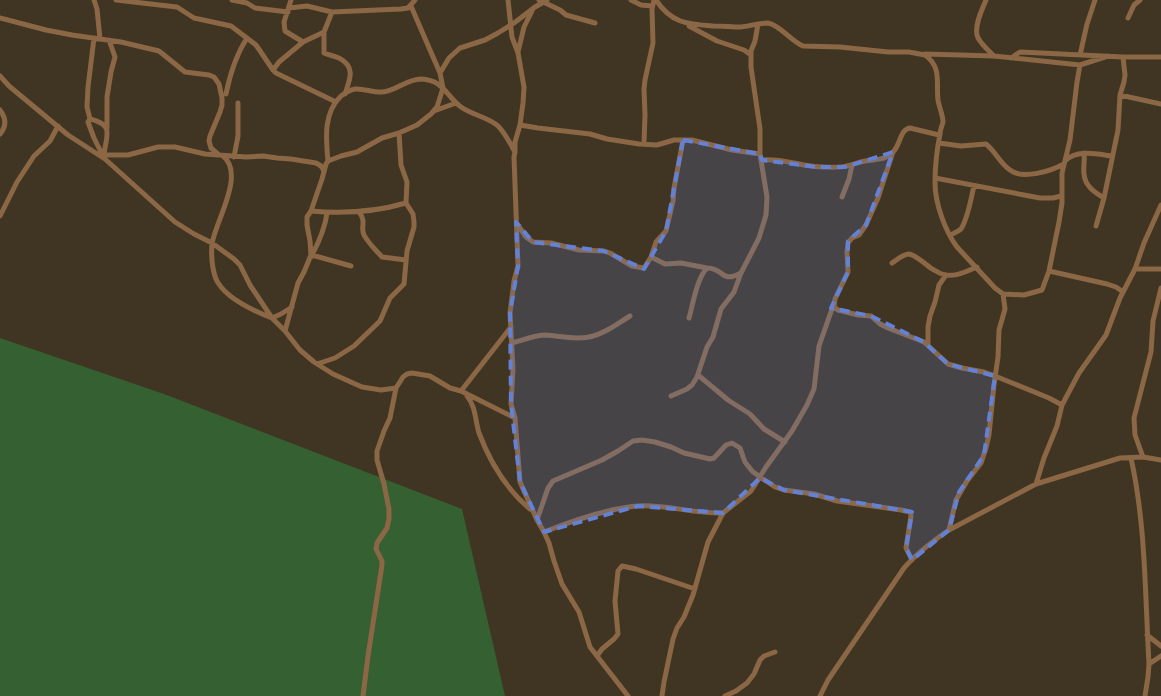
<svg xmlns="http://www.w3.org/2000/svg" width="1161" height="696" viewBox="0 0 1161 696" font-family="'DejaVu Sans',sans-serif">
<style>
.green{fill:#356031}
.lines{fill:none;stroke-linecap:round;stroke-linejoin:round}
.street{stroke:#8b6745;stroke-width:5}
.marked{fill:#6381d7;fill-opacity:0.2;stroke:#6381d7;stroke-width:4;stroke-dasharray:10 6;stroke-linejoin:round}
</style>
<rect width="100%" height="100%" fill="#3f3522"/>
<path class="green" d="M0 338 164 394 462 509 505 696H0Z"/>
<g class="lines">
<path class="street" d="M94 0 97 9 100 39
M116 0 177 7 194 18 231 26 256 45 273 70 276 73 336 102
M232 0 247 3 255 8 288 12
M291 0 284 22 285 31 303 42
M508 0 511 28 512 37 518 53 524 87 523 103 520 125 515 142V152L514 157 518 266 514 281 510 313 513 369 511 404 515 418 520 482 537 520 544 532 549 543 554 561 562 584 579 612 590 647 628 696
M539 0 560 10 566 15 595 23
M631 0 641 5 652 6
M656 0C672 24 688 24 714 26 723 26 732 27 741 27 750 26 759 23 768 23 780 25 791 41 803 46L840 47 888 52H909L925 55V54L994 56 1080 65 1108 56
M986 0C982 9 973 28 978 38 982 45 989 51 994 56
M289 8 307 6 332 12 401 9 408 8 415 0
M0 18 46 30 72 35 121 42 159 51 185 72 209 75 214 77 219 84 222 98V105L220 112 210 136 209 141 211 148 219 155 246 157 263 156 277 158 291 159 316 163 321 166 324 171
M1128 18 1134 5 1140 0
M689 26 717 41 744 50 751 55
M324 32V53C329 55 334 56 339 58 356 67 350 79 345 94
M94 38 88 87 87 107 90 119 88 122 94 138 104 158
M518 52 524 27 532 11
M925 55C942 67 936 83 938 100 939 107 943 115 943 122 942 126 940 130 940 134 937 149 935 167 935 183 935 203 945 231 957 247L995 288 1003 294 1024 295 1042 290 1049 271 1059 222 1062 203V173L1070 140 1077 82 1080 65
M1080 55 1087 24 1095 0
M1011 58 1020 52 1123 57H1161
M273 70 279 62 303 42 324 32 332 12
M440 73 449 58 460 48 485 40 498 33 514 23 535 7 547 0
M0 76 9 86 68 135 105 159 175 222 194 234 212 243 234 259 240 265 250 285 272 318 285 331 300 350 314 362 333 374 362 387 381 390 396 388
M226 94C230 74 236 55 247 38
M1120 95 1161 104
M0 110C6 118 7 126 0 134
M434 111 456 103
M90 119C115 125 106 135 104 155H102
M520 125 538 128 590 134 607 139 639 144 657 145 674 140H692L732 150 760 154
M107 128V97L111 72 115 57 109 40
M644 143 645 115 644 89 645 80 653 43 652 9 654 0
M939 143 961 146 986 144C995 151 1000 163 1010 170 1023 180 1051 171 1064 164
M893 152 878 198 866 225 859 235 852 238 848 243 847 252 848 272 835 299 834 307 838 310 858 315 871 316 880 324 888 328 924 342 948 364 962 368 984 372 995 376 1049 398 1062 405
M1084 153C1085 160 1083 167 1084 174 1085 186 1094 192 1104 198
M104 155H128L158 147H175L205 154 218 155
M223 156C246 174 215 222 212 244 211 254 212 269 216 279 224 297 254 311 272 318L281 314 292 307
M234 157 238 136V103
M762 160C779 158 794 164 811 166 818 167 840 168 846 166 853 165 858 162 865 161 871 160 878 160 884 158 903 151 897 130 910 128L939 135
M328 161 341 156 357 152 382 138 399 133 417 125 431 114 437 107 443 88 440 73 430 50 411 6
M1065 161C1077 149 1097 154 1112 156
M935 178 1040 198H1053L1061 196
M842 197 849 179 852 165
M311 211C344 214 375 212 406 203
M359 212C367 222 360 227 364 235 368 243 376 250 382 257L406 260
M0 216 17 182 34 156 50 141 58 126
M518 225 526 237 533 242 551 243 579 250 604 251 610 253 632 266 644 268 651 257 656 242 666 231 673 201 674 188 683 140
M1096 226 1104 198 1118 130 1120 95 1124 82 1125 75 1123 57
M950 235C954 233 958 232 961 229 968 218 971 198 974 186
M312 255 351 266
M311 257C319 242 325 229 327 213
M651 257 665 264 681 263 707 268
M892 263C897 260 903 254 909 254 914 255 919 259 923 262 927 265 931 269 936 271 949 280 964 273 977 267
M1135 269H1161
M1049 271 1107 284 1116 287 1123 292
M689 318C693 304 697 278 707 268 725 268 720 284 741 273
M285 331 298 283 304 272 311 255 310 241 307 225V217L311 211 322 179 326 164 328 161C326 139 323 113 341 96 345 93 350 90 355 89 364 88 373 93 382 92 396 91 407 79 421 79 444 80 446 96 461 107 472 115 488 117 498 126 505 133 510 143 515 152
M512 343C523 340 535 335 546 335 561 336 573 340 589 337 604 334 617 324 630 316
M928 345V327L930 316 935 302 939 285 946 275
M317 364 335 358 354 346 380 321 390 298 404 284 407 251 414 227V222L413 214 406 203 407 182 401 165 399 133
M698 375 728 400 750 414 764 429 785 442
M461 391 511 327
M467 396C476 407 475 420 479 433 490 462 506 489 530 509
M671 396 687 389 692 385 697 377 707 347 713 337 721 309 734 292 741 273 759 238 766 215 767 197 760 154V129L751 67V51L755 41 758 24
M1143 457 1135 435 1134 418 1151 352 1153 321 1161 288
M1131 458C1146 526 1145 596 1149 664L1148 677 1145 696
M1036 484 1044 458 1057 426 1062 405 1079 373 1106 335 1120 298 1135 269 1144 243 1161 205
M537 520 548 488 553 481 602 460 618 451 633 441 642 440 655 442 671 447 684 453 710 459 714 458 726 445 732 443 740 448 745 462 752 471 760 477 775 487 784 490 814 494 837 501 901 510 910 512 911 516 906 548 912 560
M949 530 956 500 967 481 981 463 986 448 989 435 994 385 998 357 999 330 1005 309 1003 294
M544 532C572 521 608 508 638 506 666 504 694 514 723 513
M1147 635 1161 646
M597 656 602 649 614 639 618 634 615 601 618 571 622 566 636 569 695 589
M1149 664 1161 656
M363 696 368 656 382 565V561L376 549 377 543 387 528 389 519V509L384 484 377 460V451L384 431 390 418 396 388 403 377 407 374 412 373 430 376 450 388 461 391 515 418
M662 696 664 682 673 639 677 628 684 617 693 595 708 542 723 513 751 491 766 467 792 431 807 405 814 389 819 346 833 306
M725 696 736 691 747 683 754 674 760 660 764 656 775 652
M820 696 828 680 904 568C917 553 933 541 949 530L1036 484 1120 458 1143 457 1161 460"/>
</g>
<path class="marked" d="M683 140 760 154 762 160 816 167H845L893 152 866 225 848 241V272L831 308 871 316 924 342 948 364 995 376 984 455 959 492 949 530 912 560 906 548 912 512 784 490 760 478 723 513 638 506 544 532 520 482 511 404 510 313 518 266 516 222 533 242 604 251 644 269 666 231Z"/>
</svg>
